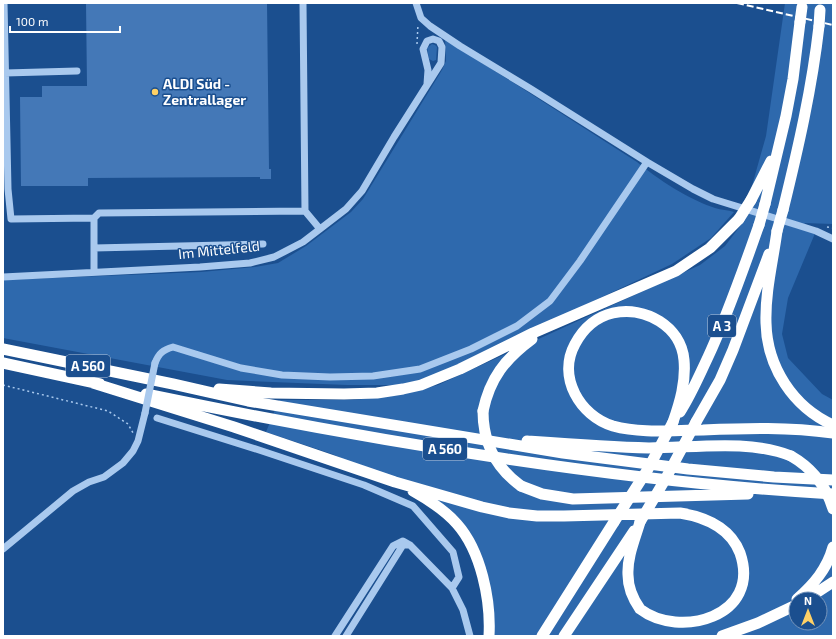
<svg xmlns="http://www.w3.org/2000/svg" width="836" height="639" viewBox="0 0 836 639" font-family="'Exo 2',sans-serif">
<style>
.green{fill:#2e69ad;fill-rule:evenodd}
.building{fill:#4478b7}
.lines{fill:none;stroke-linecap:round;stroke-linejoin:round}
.path{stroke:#a9c9ee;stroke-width:1.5;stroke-dasharray:2 3;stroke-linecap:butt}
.minor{stroke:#a9c9ee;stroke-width:7}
.highway{stroke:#fff;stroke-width:11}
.rail{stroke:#fff;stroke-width:2;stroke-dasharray:7 3;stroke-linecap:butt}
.minor-bridge{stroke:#a9c9ee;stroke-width:7}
.highway-bridge{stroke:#fff;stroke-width:11}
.poi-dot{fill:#ffd166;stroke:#1b4f8f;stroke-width:1.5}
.labels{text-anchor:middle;stroke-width:3;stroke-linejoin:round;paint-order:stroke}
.shield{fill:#1b4f8f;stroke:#bbcadd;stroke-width:1}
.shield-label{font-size:13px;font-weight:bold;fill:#fff}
.poi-label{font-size:14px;font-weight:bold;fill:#fff;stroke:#1b4f8f;text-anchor:start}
.street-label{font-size:14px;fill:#fff;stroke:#1b4f8f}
</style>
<rect width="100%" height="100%" fill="#1b4f8f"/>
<path class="green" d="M785 3H833V224L804 223 822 234 816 231 788 298 782 334 788 358 822 394 833 400V636H493V615L454 514 363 468 332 454 266 432 279 400H353L400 395 438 385 700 265 725 246 741 225 766 136ZM796 599H820V623H796Z
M445 39 637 162C657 179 690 200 715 208 721 210 728 210 734 212L711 238 672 264 532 330 432 376 402 385H347L227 380 3 338V280L201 272 255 267 278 263 306 246 351 212 363 199 442 70 446 61Z
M432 44 435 45 437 47 436 60 433 61 429 59 427 48Z"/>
<path class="building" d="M86 3H267L269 169H271V179H260V177L88 178V186H21L20 97H42V86H87Z"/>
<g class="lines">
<path class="path" d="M417 44 418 24
M827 227 833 228
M3 385 108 411 128 424 133 433"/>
<path class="minor" d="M4 3 8 189 11 219 94 218V271
M416 3 421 18 430 26 460 46 531 89 647 162 693 189 713 199 797 225 816 231 833 239
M5 73 77 71
M305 211 320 229
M94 218 99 213 305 211 303 3
M94 248 263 244
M3 277 200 267 250 263 274 257 303 242 320 229 346 209 362 191 394 137 441 63 442 47 439 41 433 39 427 41 423 49 428 70 427 84
M155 363C159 353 163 350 173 347L241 368 282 375 330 377 373 376 420 369 471 349 517 326 550 301 580 261 647 162
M157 418 259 450 364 485 413 506 453 552 459 577 452 588 410 545 403 541 393 546 335 636
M3 549 73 491 89 482 104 477 123 463 133 451 138 441 145 413
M452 588 463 610 470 636
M346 636 403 545H410"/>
<path class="highway" d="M751 200 771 161
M765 204 786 116 793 79 800 22
M783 210C798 149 812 88 819 26
M777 231C773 261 765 292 766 323 767 367 793 407 833 425
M3 349 173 384 248 401 563 453 688 469 774 477 833 480
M3 363 100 384
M93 383 234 427 395 482 482 507 509 513 537 516H564L680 513C705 517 730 527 740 553 762 617 679 639 640 609 633 599 628 587 628 575 627 557 635 539 640 522
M219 389 271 393 344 394 377 393 403 389 421 385 460 369 533 333 676 271 710 248 739 219
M146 394C266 419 386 441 507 459 615 475 724 488 833 494
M483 411C490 378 505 359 532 339
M680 412C691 395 699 376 708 357 728 314 743 270 759 225
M673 422C680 402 686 382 684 360 681 326 645 306 613 313 596 317 583 329 575 344 557 377 580 416 613 426 642 434 674 430 703 430 748 428 788 427 833 433
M696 422 720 380 733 350 769 254
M527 441C568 444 608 447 649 448 693 448 750 439 791 456
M521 486 542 494 573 499 748 494
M413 491C429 500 445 510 457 524 481 551 491 600 489 636
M797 599C814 584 827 569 833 547
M807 599 833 582
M542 636 614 522
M564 636 634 531
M722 636 758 623 796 605"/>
<path class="rail" d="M737 3 833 25"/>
<path class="minor-bridge" d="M145 413 155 363"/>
<path class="highway-bridge" d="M800 22 802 7
M819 26 820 10
M739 219 751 200
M759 225 765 204
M777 231 783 210
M483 411C483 442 496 468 521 486
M791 456C812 468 826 486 833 509
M614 522 648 469 673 422
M640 522 666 478 696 422"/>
</g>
<circle class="poi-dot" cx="155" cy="92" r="4"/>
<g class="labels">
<g class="shield">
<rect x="708" y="315" width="28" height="22" rx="3"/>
<rect x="66" y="355" width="44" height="22" rx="3"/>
<rect x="423" y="438" width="44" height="22" rx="3"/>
</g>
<g class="shield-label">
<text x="722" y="331">A 3</text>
<text x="88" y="371">A 560</text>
<text x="445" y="454">A 560</text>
</g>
<g class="poi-label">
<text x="163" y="89">ALDI Süd -<tspan x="163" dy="16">Zentrallager</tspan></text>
</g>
<g class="street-label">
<text transform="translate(219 250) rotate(-6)" y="5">Im Mittelfeld</text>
</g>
</g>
<rect width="836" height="639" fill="none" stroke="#ffffff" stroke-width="8"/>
<g transform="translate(808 611)"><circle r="19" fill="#1b4f8f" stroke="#7695bc"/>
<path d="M0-3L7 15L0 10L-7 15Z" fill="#ffd166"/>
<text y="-6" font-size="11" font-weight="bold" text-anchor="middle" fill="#ffffff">N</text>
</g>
<path d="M10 26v6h110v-6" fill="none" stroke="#ffffff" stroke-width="2"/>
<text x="16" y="26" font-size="12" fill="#ffffff" stroke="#1b4f8f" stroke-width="3" paint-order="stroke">100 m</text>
</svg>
